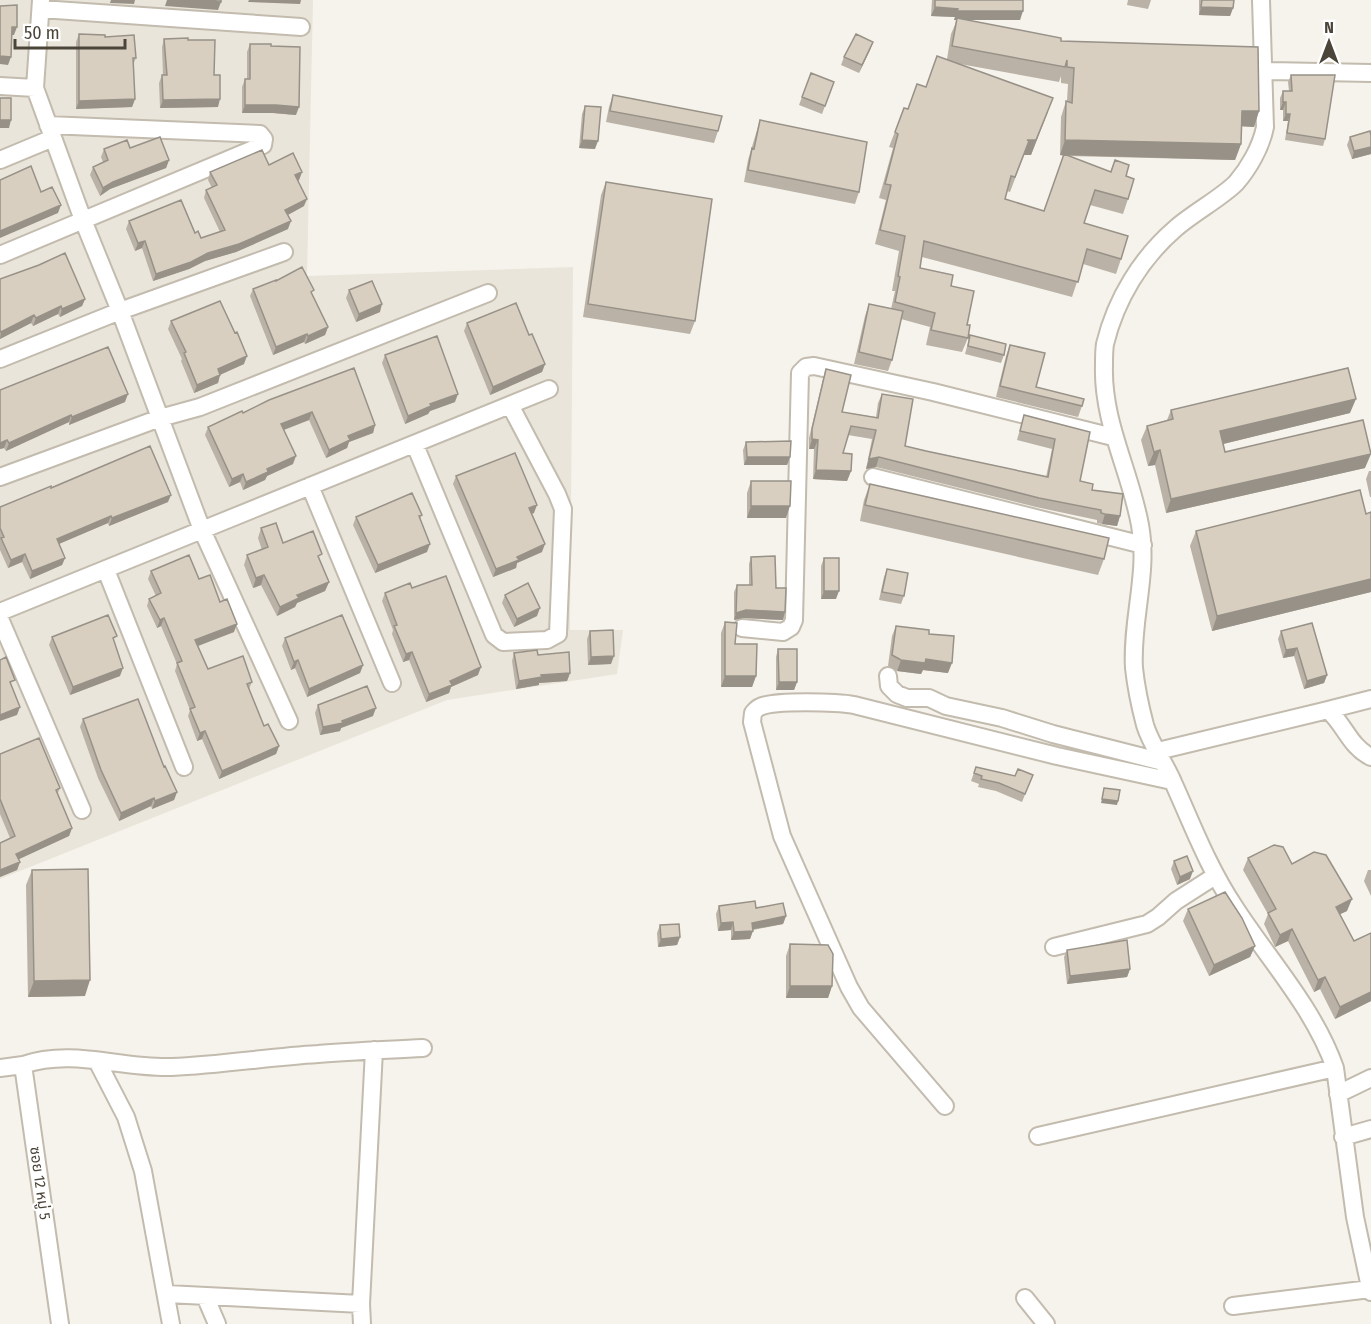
<svg xmlns="http://www.w3.org/2000/svg" width="1371" height="1324" viewBox="0 0 1371 1324" font-family="'Fira Sans Condensed','Noto Sans Thai',sans-serif">
<style>
.residential{fill:#eae5da}
.lines{fill:none;stroke-linecap:round;stroke-linejoin:round}
.street-casing{stroke:#c2bbae;stroke-width:20}
.street{stroke:#fff;stroke-width:16}
.wall{fill:#bab2a6;fill-rule:evenodd}
.shaded-wall{fill:#979187}
.building{fill:#d8cfc1;stroke:#979187;stroke-width:1.5}
.labels{text-anchor:middle;stroke-width:4.5;stroke-linejoin:round;paint-order:stroke}
.street-label{font-size:15px;fill:#4b4439;stroke:#fff}
</style>
<rect width="100%" height="100%" fill="#f6f3ec"/>
<path class="residential" d="M0 0H313L307 276 573 267 570 630H623L617 674 447 700 0 879Z"/>
<g class="lines">
<defs>
<path id="street" d="M41 0 35 88 83 220 120 311 202 530 289 721
M1261 0 1265 127C1261 147 1249 168 1236 183 1221 198 1193 213 1176 228 1141 258 1116 299 1105 344 1104 350 1104 358 1104 365 1102 422 1130 470 1140 525 1149 573 1131 620 1134 668 1136 687 1140 706 1145 725 1151 745 1165 763 1173 782 1192 824 1208 867 1234 906 1268 959 1314 1008 1335 1068L1355 1217 1371 1292
M41 9 301 27
M1264 71 1371 73
M0 86 35 88
M0 160 53 138
M0 255 263 145 264 139 260 134 48 125
M0 359 120 311 284 252
M415 445 494 635 503 642 547 640 558 634 563 509 557 494 510 405
M0 477 160 418 200 407 488 293
M873 477 1143 545
M310 486 392 683
M106 570 184 767
M0 612 549 389
M0 619 82 810
M742 628 783 632 791 627 794 620 800 373 806 367 814 366 933 392 1113 437
M888 676 889 686 897 694 907 698H929L946 706 1002 718 1053 734 1163 762
M1328 710 1371 699
M1158 751 1328 710C1345 725 1350 747 1371 757
M1054 947 1147 924 1158 917 1176 901 1215 876
M97 1061 126 1117 143 1171 171 1324
M23 1065C73 1048 121 1069 172 1067 221 1065 269 1057 318 1054 353 1051 388 1050 423 1048
M0 1068 23 1065 60 1324
M1338 1094 1371 1078
M945 1106 861 1008 849 987 782 836 752 722 753 713C755 711 757 708 760 707 773 700 838 702 854 705L1057 756 1172 781
M1038 1136 1335 1068
M1343 1137 1371 1129
M167 1294 361 1304 374 1050
M205 1296 217 1324
M1025 1298 1046 1324
M361 1304 362 1324
M1233 1306 1370 1289"/>
</defs>
<use href="#street" class="street-casing"/>
<use href="#street" class="street"/>
</g>
<path class="wall" d="M932 0H1023L1020 20H965L1061 41 1259 111 1254 127 1241 126V144L1235 160 1068 156 1110 172 1115 160 1126 176 1128 199 1123 214 1090 205 1084 223 1121 259 1116 274 1083 264 1072 297 922 257 920 268 951 286 967 325 968 338 962 352 926 345 930 327 901 319 892 360 888 371 854 364 865 316 869 304 891 309 895 291H892L899 251 875 244 886 200 879 198 893 148 889 147 904 108 908 109 926 87 947 59 951 34 957 20H954L955 17 931 16ZM960 64 1059 82 1061 76V83L1068 84 1067 101H1066L1061 117 1060 155 1064 156 1044 211 1005 199 1007 191 1010 192 1024 155H1031L1048 112Z
M1128 0H1151L1148 9 1127 5Z
M1199 0H1234L1233 8 1230 16 1199 15Z
M79 34 105 37 136 58 133 65 135 99 132 107 76 109V42Z
M164 39 188 40 214 75 218 107 160 108 159 83 162 75H163L162 47Z
M250 44 271 46 296 115 273 113H242V87L245 79H247V52Z
M870 50 859 73 841 65 844 57Z
M811 73 834 82 822 114 799 105Z
M1291 75 1325 139 1323 146 1285 140 1288 121H1283V110H1280V98L1283 91H1289L1288 82Z
M613 95 718 131 714 143 606 122 609 107Z
M585 106 595 149 579 148 582 114Z
M760 120 859 192 855 204 744 182 748 160Z
M1350 137 1371 147V154L1352 159 1347 145Z
M130 148 169 160 166 168 110 189 100 196 90 175 93 167 103 162 101 157 104 149Z
M269 165 302 172 299 180 298 181 304 206 288 215V229L236 252 205 261 189 269 153 281 142 248 135 251 126 229 129 221 195 233 201 238 220 232 204 198 206 190 212 188 208 180 210 172Z
M606 182 695 321 690 334 583 317 601 195Z
M0 279 85 299 82 306 60 317 58 314 33 326 31 323 0 339Z
M276 281 312 295 328 327 325 335 305 344 304 342 273 355 250 296 253 289Z
M349 290 380 312 356 322 346 298Z
M171 321 244 364 220 375 218 383 194 393 181 361 182 359 168 329Z
M467 323 529 335 545 364 542 372 490 395 464 331Z
M970 335 1004 355 1001 363 965 354Z
M1010 345 1036 387 1082 406 1078 417 996 397 1006 356Z
M385 355 455 402 430 411 428 414 405 424 382 363Z
M826 369 842 412 876 417 878 403 882 394 905 446 1046 477 1052 449 1017 440 1024 415 1090 432 1080 481 1092 490 1120 516 1117 526 1102 524 1097 523V520L1036 507 876 467 866 469 872 439 848 435 843 453 851 471 847 481 813 479 814 449H809V438L823 379Z
M0 390 125 402 69 425V422L6 451 4 448 0 449Z
M269 400 375 425 373 433 349 442 347 448 326 458 309 420 284 430 293 464 267 476 265 480 243 490 240 482 229 487 205 435 208 427 243 413Z
M1171 410 1350 413 1223 444 1225 452 1365 468 1166 513 1155 465 1148 466 1141 440 1147 426 1167 420Z
M746 442 790 457 787 465H744L743 450Z
M1369 471H1371V497H1370L1366 479Z
M456 476 534 513 531 514 542 552 517 563 516 568 493 577 453 484Z
M751 481 786 518H747V493Z
M870 484 1104 559 1098 575 860 521 864 500Z
M51 488 168 502 109 526 108 523 59 544 65 558 62 565 30 579 22 562 8 568 0 550V507Z
M1371 512V592L1212 631 1190 546 1196 531 1366 514Z
M422 515 420 519 427 552 375 573 353 525 356 517Z
M261 528 283 543 320 561 329 582 325 591 297 603 295 607 277 616 261 585 253 588 244 565 247 555 262 550 258 538Z
M751 557 776 588 785 612 783 620 743 618 734 620V592L737 585H749V564Z
M824 558 836 599H821V566Z
M887 569 904 596 901 604 879 600 884 577Z
M151 571 199 579 220 602 234 632 198 645 208 669 252 682 249 689 264 726 279 746 276 754 219 779 202 739 197 741 188 716 190 710 175 671 177 664 161 626 157 628 147 606 149 599 156 596 148 579Z
M412 588 478 675 451 687 449 693 426 702 409 660 403 662 392 634 393 630 382 601 385 593Z
M505 595 537 616 514 627 502 603Z
M725 622 735 644 756 676 752 687H721V633Z
M896 626 929 634 948 673 923 670 921 674 897 671 888 666 892 636Z
M590 631 611 664 588 665 587 639Z
M1281 631 1327 675 1324 683 1304 689 1294 656 1283 658 1278 639Z
M52 637 115 643 120 676 70 695 49 645Z
M285 638 363 665 360 673 307 697 295 668 291 670 282 646Z
M778 649 797 682 794 690H776V657Z
M514 653 538 655 570 673 567 681 539 683V685L516 689 512 661Z
M318 705 373 716 341 728 340 731 320 735 315 713Z
M83 719 164 767 177 792 174 800 152 809 151 806 119 821 98 778 80 727Z
M0 754 60 788 57 795 72 828 69 836 18 859 20 862 17 870 0 877V843L10 838 0 814Z
M976 767 1015 776 1033 775 1022 802 996 791 978 787 979 784 971 781Z
M1248 858 1292 864 1347 911 1340 914 1354 941 1371 933V1001L1335 1019 1320 989 1314 992 1288 941 1275 947 1264 924 1268 914 1243 870Z
M1174 861 1190 879 1177 885 1171 869Z
M32 870 85 996 28 997 26 885Z
M1368 870H1371V896L1364 881Z
M719 906 756 908 786 916 783 924 753 930 750 939 731 940V930L718 931 716 914Z
M1188 909 1255 946 1250 957 1209 976 1183 921Z
M660 925 680 937 677 945 658 947 657 933Z
M790 944 832 986 828 998H786V956Z
M1067 950 1130 969 1127 977 1067 984 1064 957Z"/>
<path class="shaded-wall" d="M111 0H135L134 4 110 3Z
M167 0H194L221 2 218 10 165 6Z
M249 0H301L300 4 248 2Z
M935 7 958 9 955 17 931 16Z
M1201 7 1233 8 1230 16 1199 15Z
M957 11H1023L1020 20H954Z
M12 27H17L14 35H9Z
M873 42 870 50 859 73 862 65Z
M0 56 11 57 8 65 0 64Z
M1053 98 1031 155H1024L1010 192 1024 155 1027 140Z
M135 99 132 107 76 109 79 101Z
M220 99 218 107 160 108 163 100Z
M1283 102H1286L1283 110H1280Z
M245 105H276L299 107 296 115 273 113H242Z
M1242 111H1259L1254 127 1236 126Z
M1286 114H1290L1288 121H1283Z
M0 120H11L9 128H0Z
M582 140 598 141 595 149 579 148Z
M1065 140 1241 144 1235 160 1060 155Z
M1371 147V154L1352 159 1354 151Z
M169 160 166 168 110 189 100 196 103 188 113 182Z
M302 172 299 180 292 183 295 175Z
M307 199 304 206 282 218 285 210Z
M61 205 58 213 0 238V231Z
M291 221 288 229 236 252 205 261 189 269 153 281 156 274Z
M145 241 142 248 135 251 138 243Z
M85 299 82 306 60 317 62 309Z
M382 304 380 312 356 322 359 314Z
M61 306 58 314 33 326 36 318Z
M34 315 31 323 0 339 1 332Z
M328 327 325 335 305 344 308 336Z
M307 334 304 342 273 355 276 347Z
M247 356 244 364 215 377 218 369Z
M545 364 542 372 490 395 493 387Z
M220 375 218 383 194 393 197 385Z
M128 394 125 402 69 425 72 417Z
M458 394 455 402 430 411 428 414 405 424 408 416 430 404Z
M1356 399 1350 413 1215 446 1220 431Z
M312 412 309 420 278 432 281 424Z
M71 415 69 422 6 451 9 443Z
M375 425 373 433 349 442 347 448 326 458 329 450 348 436Z
M812 439 818 440 814 449H809Z
M7 440 4 448 0 449V443Z
M1160 450 1155 465 1148 466 1154 452Z
M1371 454 1365 468 1166 513 1171 499Z
M296 456 293 464 267 476 265 480 243 490 246 482 267 469Z
M747 457H790L787 465H744Z
M879 457 876 467 866 469 869 459Z
M816 470 851 471 847 481 813 479Z
M243 474 240 482 229 487 232 479Z
M171 495 168 502 109 526 112 518Z
M537 505 534 513 526 516 529 508Z
M751 506H790L786 518H747Z
M1105 514 1120 516 1117 526 1102 524Z
M111 516 108 523 54 546 57 539Z
M430 544 427 552 375 573 378 565Z
M545 544 542 552 517 563 516 568 493 577 496 569 517 557Z
M25 554 22 562 8 568 11 560Z
M65 558 62 565 30 579 32 571Z
M264 575 261 585 253 588 256 578Z
M1371 579V592L1212 631 1217 616Z
M329 582 325 591 297 603 295 607 277 616 280 607 297 595Z
M824 591H839L836 599H821Z
M540 608 537 616 514 627 517 619Z
M746 610 785 612 783 620 743 618 734 620 736 613Z
M164 618 161 626 157 628 160 620Z
M237 624 234 632 193 648 195 640Z
M1297 648 1294 656 1283 658 1286 650Z
M412 652 409 660 403 662 406 654Z
M614 656 611 664 588 665 591 657Z
M926 659 952 663 948 673 923 670 921 674 897 671 901 660Z
M298 660 295 668 291 670 294 662Z
M363 665 360 673 307 697 309 689Z
M481 667 478 675 451 687 449 693 426 702 429 694 450 681Z
M123 668 120 676 70 695 73 687Z
M570 673 567 681 539 683V685L516 689 519 681 541 675Z
M1327 675 1324 683 1304 689 1307 681Z
M725 676H756L752 687H721Z
M779 682H797L794 690H776Z
M20 707 17 715 0 721V715Z
M376 708 373 716 341 728 340 731 320 735 323 727Z
M205 731 202 739 197 741 200 733Z
M279 746 276 754 219 779 222 771Z
M177 792 174 800 152 809 155 801Z
M154 798 151 806 119 821 121 813Z
M1102 799 1118 801 1117 805 1101 803Z
M72 828 69 836 13 862 16 854Z
M20 862 17 870 0 877V870Z
M1193 871 1190 879 1177 885 1180 877Z
M1352 899 1347 911 1332 918 1336 907Z
M786 916 783 924 749 930 752 923Z
M733 922 731 930 718 931 721 923Z
M1292 929 1288 941 1275 947 1280 935Z
M753 931 750 939 731 940 734 932Z
M680 937 677 945 658 947 661 939Z
M1255 946 1250 957 1209 976 1214 965Z
M1130 969 1127 977 1067 984 1070 976Z
M1325 977 1320 989 1314 992 1318 980Z
M90 980 85 996 28 997 34 981Z
M790 986H832L828 998H786Z
M1371 992V1001L1335 1019 1340 1007Z"/>
<path class="building" d="M194 0H221V2Z
M935 0H1023V11H957L958 9 935 7Z
M1202 0H1234L1233 8 1201 7Z
M17 5V27H12L11 57 0 56V6Z
M957 18 1061 38V41L1258 47 1259 111H1242L1241 144 1065 140 1066 101 1072 103 1074 68 1067 67V60L1065 67 952 46Z
M79 34 105 35V37L134 35 136 58H133L135 99 79 101Z
M856 34 873 42 862 65 844 57Z
M188 38V40H215L214 75H220V99L163 100 162 75H167L164 39Z
M250 44H271V46L300 47 299 107 276 105H245V79H250Z
M937 56 1053 98 1036 140H1027L1029 141 1015 177 1011 176 1005 199 1044 211 1064 154 1111 172 1115 160 1129 165 1126 176 1134 179 1128 199 1095 190 1084 223 1128 236 1121 259 1087 249 1078 282 924 241 920 268 953 275 951 286 974 291 967 325H970L968 338 931 330 935 313 895 302 900 277 898 276 905 236 880 230 891 185 885 184 898 134 895 132 904 108 908 109 917 84 926 87Z
M811 73 834 82 825 106 802 97Z
M1291 75H1335L1325 139 1287 133 1290 114H1286V102H1283V91H1292Z
M613 95 722 116 718 131 610 111Z
M0 98H11V120H0Z
M585 106 601 107 598 141 582 140Z
M760 120 867 142 859 192 748 170 752 148 754 149Z
M1370 131 1371 135V147L1354 151 1350 137Z
M160 137 169 160 113 182 103 188 93 167 108 160 104 149 127 140 130 148Z
M262 150 269 165 293 153 302 172 295 175 307 199 285 210 291 221 239 244 208 253 191 262 156 274 145 241 138 243 129 221 181 200 195 233 198 231 201 238 225 230 206 190 217 185 210 172Z
M31 166 41 192 52 187 61 205 0 231V180Z
M606 182 712 199 695 321 588 304Z
M65 253 85 299 62 309 61 306 36 318 34 315 1 332 0 330V279L39 265Z
M302 267 314 290 311 292 328 327 308 336 307 334 276 347 253 289 276 280V281Z
M372 281 382 304 359 314 349 290Z
M220 301 235 333 237 332 247 356 218 369 220 375 197 385 184 353 186 352 171 321Z
M516 303 529 335 532 334 545 364 493 387 467 323Z
M869 304 903 311 892 360 859 352Z
M970 335 1006 344 1004 355 968 346Z
M437 336 458 394 430 404 431 406 408 416 385 355Z
M1010 345 1045 353 1036 387 1084 399 1082 406 1000 386Z
M108 347 128 394 72 417 71 415 9 443 7 440 0 443V390Z
M354 368 375 425 348 436 350 440 329 450 312 412 281 424 296 456 267 469 268 472 246 482 243 474 232 479 208 427 242 411 243 413 269 400Z
M1348 368 1356 399 1220 431 1225 452 1363 420 1371 454 1171 499 1160 450 1154 452 1147 426 1173 419 1171 410Z
M826 369 851 375 842 412 878 418 882 394 913 399 905 446 926 451 1048 477 1055 439 1020 431 1024 415 1090 432 1080 481 1093 484 1092 490 1123 494 1120 516 1105 514 1101 513V510L1039 498 879 457 869 459 876 430 851 426 843 453 852 454 851 471 816 470 818 440 812 439V429Z
M791 441 790 457H747L746 442Z
M150 446 171 495 112 518 111 516 57 539 65 558 32 571 25 554 11 560 1 538 4 537 0 528V507L51 486V488Z
M515 453 537 505 529 508 545 544 517 557 519 560 496 569 456 476Z
M751 481H791L790 506H751Z
M870 484 1109 538 1104 559 865 505Z
M1360 490 1366 514 1371 512V579L1217 616 1196 531Z
M412 493 422 515 419 516 430 544 378 565 356 517Z
M276 523 283 543 313 531 322 554 318 556 329 582 297 595 299 598 280 607 264 575 256 578 247 555 268 547 261 528Z
M189 555 199 579 210 575 220 602 227 599 237 624 195 640 208 669 243 656 252 682 247 684 264 726 268 724 279 746 222 771 205 731 200 733 190 709 195 707 177 663 182 661 164 618 160 620 149 599 161 593 151 571Z
M775 556 776 588H786L785 612 746 610 736 613 737 585H752L751 557Z
M824 558H839V591H824Z
M887 569 908 573 904 596 882 592Z
M446 576 481 667 450 681 452 685 429 694 412 652 406 654 394 626 397 625 385 593 410 583 412 588Z
M528 583 540 608 517 619 505 595Z
M108 615 117 636 113 638 123 668 73 687 52 637Z
M342 615 363 665 309 689 298 660 294 662 285 638Z
M725 622 737 623 735 644H757L756 676H725Z
M1312 623 1327 675 1307 681 1297 648 1286 650 1281 631Z
M896 626 929 630V634L954 636 952 663 926 659 925 663 901 660 892 655Z
M613 630 614 656 591 657 590 631Z
M778 649H797V682H779Z
M537 650 538 655 569 652 570 673 541 675 542 677 519 681 514 653Z
M6 657 15 680 10 682 20 707 0 715V660Z
M367 686 376 708 342 721 343 723 323 727 318 705Z
M138 699 164 767 165 766 177 792 155 801 154 798 121 813 101 770 83 719Z
M39 738 60 788 56 790 72 828 16 854 20 862 0 870V843L15 836 0 799V754Z
M976 767 1015 776 1018 769 1033 775 1025 794 999 783 981 779 982 776 974 773Z
M1104 788 1120 790 1118 801 1102 799Z
M1274 845 1283 847 1292 864 1314 852 1326 855 1352 899 1336 907 1354 941 1371 933V992L1340 1007 1325 977 1318 980 1292 929 1280 935 1268 913 1276 909 1248 858Z
M1187 856 1193 871 1180 877 1174 861Z
M88 869 90 980 34 981 32 870Z
M1225 892 1242 918 1255 946 1214 965 1188 909Z
M755 901 756 908 783 903 786 916 752 923 753 931 734 932 733 922 721 923 719 906Z
M679 924 680 937 661 939 660 925Z
M1127 940 1130 969 1070 976 1067 950Z
M790 944 828 945 833 954 832 986H790Z"/>
<g class="labels">
<g class="street-label">
<text transform="translate(40 1183) rotate(82)" y="5">ซอย 12 หมู่ 5</text>
</g>
</g>
<g transform="translate(1329 42)" stroke="#ffffff" stroke-width="4.5" paint-order="stroke">
<path d="M0-4.5L10 22L0 15L-10 22Z" fill="#4b4439"/>
<text y="-9" font-size="16" font-weight="bold" text-anchor="middle" fill="#4b4439">N</text>
</g>
<path d="M15 39v9h110v-9" fill="none" stroke="#4b4439" stroke-width="3"/>
<text x="24" y="39" font-size="18" fill="#4b4439" stroke="#ffffff" stroke-width="4.5" paint-order="stroke">50 m</text>
</svg>
